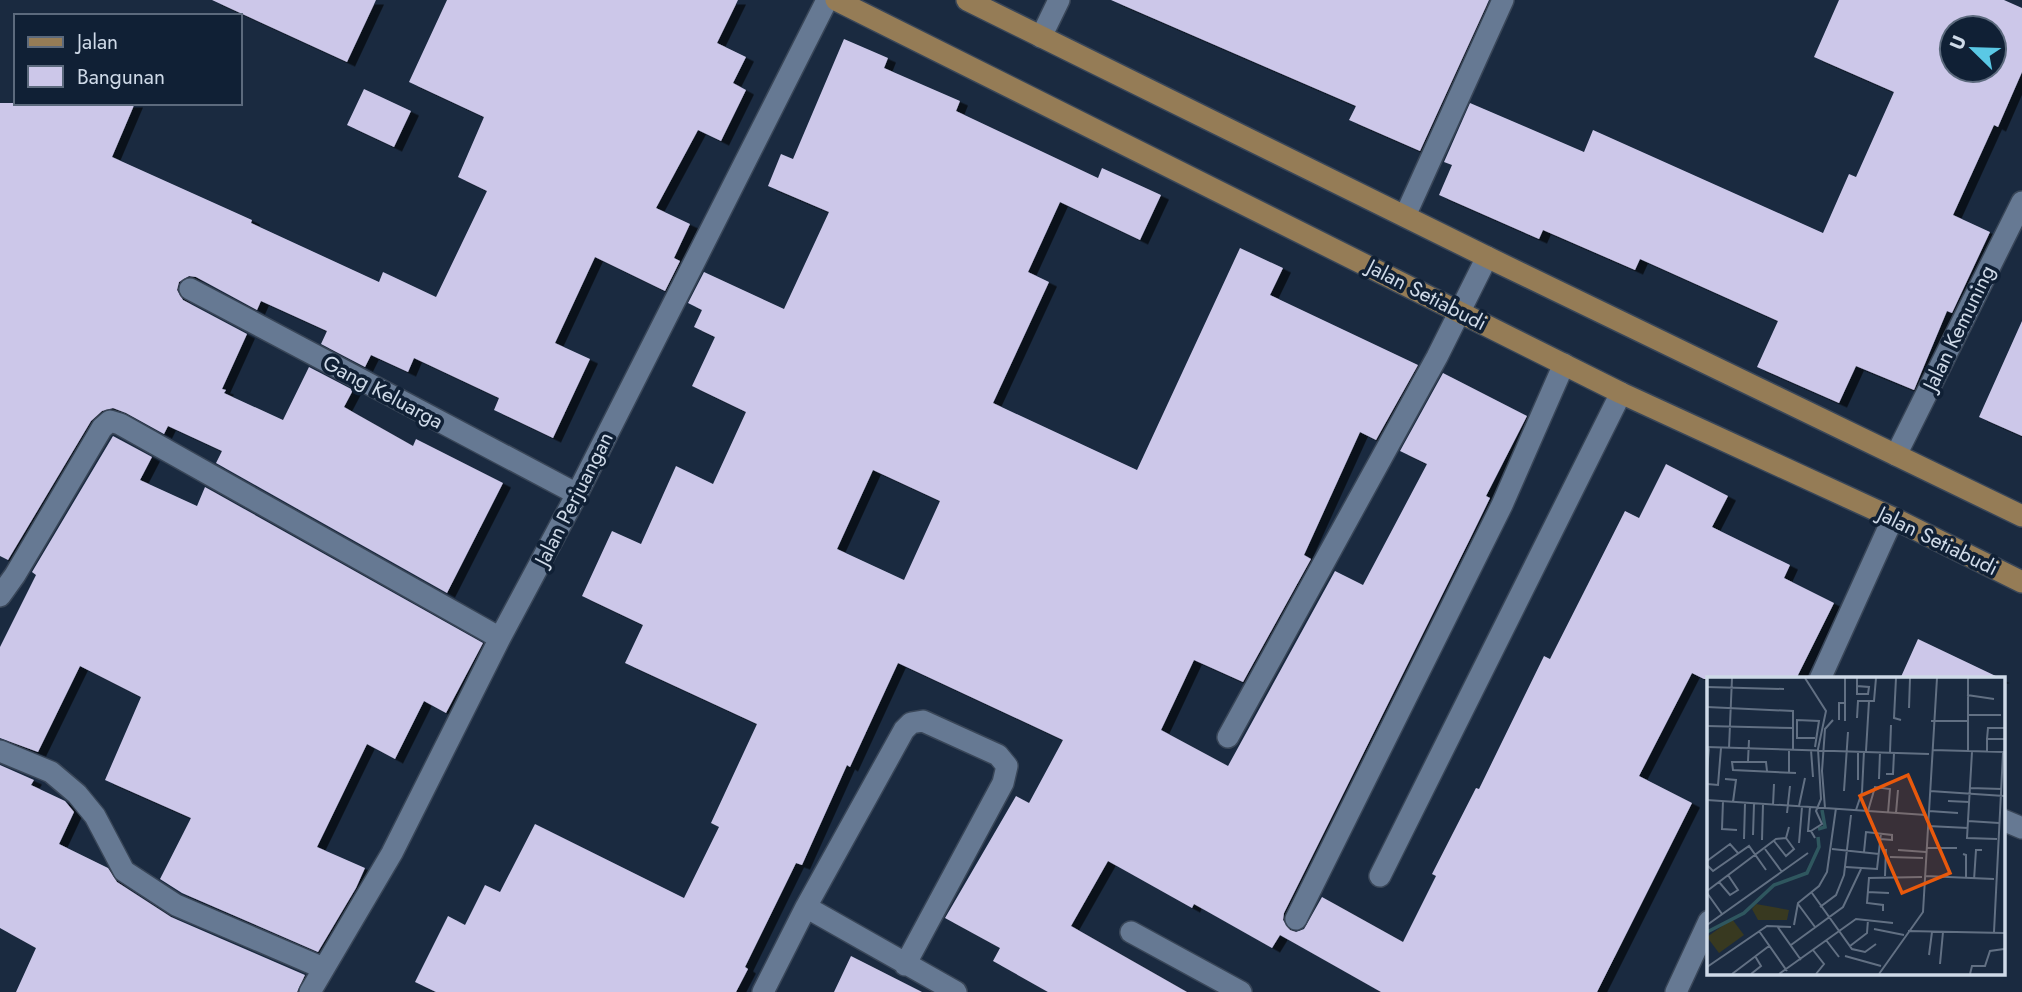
<svg xmlns="http://www.w3.org/2000/svg" width="2022" height="992" viewBox="0 0 2022 992" font-family="Jost,sans-serif">
<style>
.building{fill:#ccc7e9;fill-rule:evenodd;filter:url(#shadow)}
.lines{fill:none;stroke-linecap:round;stroke-linejoin:round}
.minor-casing{stroke:#394658;stroke-width:24}
.primary-casing{stroke:#394658;stroke-width:24}
.minor{stroke:#667993;stroke-width:21}
.primary{stroke:#957c56;stroke-width:21}
.labels{text-anchor:middle;stroke-width:7;stroke-linejoin:round;paint-order:stroke}
.street-label{font-size:21px;fill:#cfdae8;stroke:#102035}
.inset-river{fill:none;stroke:#2f575f;stroke-width:3.5}
.inset-road{fill:none;stroke:#627083;stroke-width:2}
.view{fill:#e8590c;fill-opacity:0.15;stroke:#e8590c;stroke-width:3.5}
.inset-edge{fill:none;stroke:#cfdae8;stroke-width:3.5}
</style>
<defs>
<filter id="shadow"><feDropShadow dx="8" dy="4.5" stdDeviation="0" flood-color="#0009"/></filter>
</defs>
<rect width="100%" height="100%" fill="#1a2a40"/>
<path class="building" d="M212 0H376L347 62Z
M447 0H738L717 43 746 57 733 83 746 90 721 141 698 130 656 208 690 224 674 258 680 261 665 291 595 257 555 343 590 359 553 438 494 410 499 398 414 358 408 372 371 355 365 367 321 344 327 331 261 301 257 310 196 277 189 276 179 282 177 290 183 300 247 334 222 389 226 390 224 393 283 420 309 367 353 390 344 407 413 446 416 439 503 483 447 593 216 463 222 451 168 426 164 434 126 413 113 408 102 411 91 421 8 560 0 556V103H135L112 157 252 220 251 223 379 282 383 272 436 297 487 191 458 177 484 117 409 82Z
M1111 0H1489L1420 151 1349 120 1356 106Z
M1839 0H2004L2022 8V72L1998 127 1994 125 1953 215 1990 232 1952 313 1947 311 1914 390 1856 366 1839 403 1757 367 1778 321 1640 259 1635 270 1543 230 1539 239 1439 195 1452 165 1444 162 1470 103 1584 152 1593 130 1823 233 1849 174 1856 177 1894 92 1814 57ZM1952 28H1994V70H1952Z
M844 39 888 58 884 68 960 101 956 111 1098 178 1102 168 1161 195 1140 240 1060 202 1028 272 1049 282 993 403 1137 470 1240 248 1283 268 1270 295 1418 365 1376 440 1360 432 1304 555 1311 559 1243 682 1194 660 1161 730 1228 766 1335 571 1363 585 1427 464 1400 451 1443 373 1527 416 1486 496 1490 498 1470 539 1284 913 1283 920 1290 930 1296 932 1304 929 1322 897 1403 942 1436 876 1432 874 1476 788 1479 789 1544 656 1550 659 1625 511 1639 518 1666 464 1728 496 1712 527 1790 565 1784 578 1834 603 1796 679H1704L1692 673 1639 776 1692 803 1597 992H1381L1280 935 1272 948 1194 904 1192 908 1108 861 1071 926 1187 992H1048L993 961 1000 948 945 918 1016 796 1029 803 1063 740 898 663 850 767 847 765 802 865 796 863 745 967 748 969 736 992H436L415 982 448 916 465 925 485 885 500 892 535 824 684 898 719 827 711 823 757 724 625 663 643 625 582 596 612 531 641 544 676 466 713 484 746 412 692 386 715 337 694 327 702 310 688 303 704 272 784 309 829 212 768 186 781 154 793 159ZM873 470 940 501 904 580 837 549Z
M364 89 411 111 394 147 347 125Z
M2022 321V436L1979 417Z
M113 436 152 457 140 480 197 506 205 487 483 643 446 713 424 701 395 759 367 744 317 847 365 868 356 888 318 952 182 893 160 879 191 818 105 780 141 697 80 666 38 752 0 738V647L36 575 32 572Z
M1918 639 2002 679H1900Z
M0 765 34 780 31 785 65 801 74 812 59 844 108 868 117 882 171 917 305 975 297 992H16L36 948 0 928Z
M851 956 922 992H834Z"/>
<g class="lines">
<defs>
<path id="minor" d="M1041 37 1059 0
M1405 216 1503 0
M190 289 577 494
M1896 455 2022 202
M0 596 15 575 102 428 110 421 120 424 500 638
M1820 679 1893 518
M1228 737 1437 357 1487 257
M0 751 51 772 77 794 95 816 124 871 176 905 323 968
M2003 820 2022 828
M1380 876 1621 393
M806 907 956 992
M1296 919 1502 505 1564 364
M1131 932 1241 992
M310 992 392 853 500 638 577 494 827 0
M763 992 806 907 904 730 911 723 923 721 998 755 1007 766 1003 783 905 965
M1676 992 1709 921"/>
<path id="primary" d="M836 0 1621 393 1893 518 2022 582
M967 0 1487 257 2022 516"/>
</defs>
<use href="#minor" class="minor-casing"/>
<use href="#primary" class="primary-casing"/>
<use href="#minor" class="minor"/>
<use href="#primary" class="primary"/>
</g>
<g class="labels">
<g class="street-label">
<text transform="translate(1427 295) rotate(27)" y="7">Jalan Setiabudi</text>
<text transform="translate(1959 328) rotate(-64)" y="7">Jalan Kemuning</text>
<text transform="translate(383 392) rotate(28)" y="7">Gang Keluarga</text>
<text transform="translate(574 499) rotate(-63)" y="7">Jalan Perjuangan</text>
<text transform="translate(1938 541) rotate(26)" y="7">Jalan Setiabudi</text>
</g>
</g>
<g transform="translate(1707 677)">
<rect width="298" height="298" fill="#1a2a40"/>
<path d="M49 227 82 233 80 243H51L45 232ZM25 242 37 258 12 276 0 260Z" fill="#383920"/>
<path class="inset-river" d="M111 152 118 150 115 133M0 255 37 236 67 208 100 196 112 170 111 160"/>
<path class="inset-road" d="M98 1 119 34 111 72 114 122 109 134 115 147 104 154 108 161M138 1V44M189 1 187 41 194 43M261 1V74M150 9V17H161L162 10 150 9V1M0 10 77 12M260 18 287 22M0 30 86 34V73M202 31 203 1M260 38H294M150 41 151 24H167L169 1M132 43V26H137M224 44H260M0 49 86 51M280 62 281 51H297M0 70 222 77M108 70 112 44 90 43V61H108M22 71 25 1M104 73 106 100M225 73 297 75M159 74 162 24M183 75 184 48M265 75 260 161 290 162M280 75V62H297M41 84 42 63M0 94 2 70M60 94 59 85H25L26 93 89 96M82 95V73M179 97H186L187 76M18 102 29 103 26 125M172 102 173 75M151 103V74M0 107 11 108 14 71M263 111 295 112M137 114 141 55M223 114 297 119M0 123 219 138M16 124 15 152 30 153M241 124 262 125M66 128 67 107M92 129 98 101M103 130 101 154H104M118 131 115 94 118 52 126 43M149 133 155 115 157 74M161 134 168 110 183 112 181 136M222 134 251 136M80 136 83 109M189 136 191 113M261 144 292 146M221 149 261 151M46 158 47 127M37 162 38 126M55 163 56 127M67 164 79 179 87 172 79 161M92 166 95 130M220 171H250M58 172 75 195M125 172 172 177M191 173 219 175M157 175 159 155 185 158V163L173 162M256 177 259 178V202M183 180 216 181M0 184 23 167 31 176M0 188 6 194 42 169 59 193M139 190 170 192 174 156M178 199 179 172M218 199 287 202M267 203 269 173H275M12 205 23 218 31 213 21 198M0 214 69 162 79 161 82 150M160 215 182 216M0 216 15 237M105 216 145 272 158 275 169 267M91 227 108 250M113 230 129 218 137 198 144 138M176 234V228L160 226 162 201 215 200M0 248 101 176M87 248 91 226 112 209 120 195 129 131M70 249 94 283M167 252 197 258M52 254 80 294M201 254 297 256M287 255 296 76M119 263 132 280M84 268 136 230 154 192M143 269 160 256 161 243M106 273 117 287 109 297M222 278 225 255M138 279 174 289M233 287 236 255M0 290 60 249 84 250M25 297 62 269M44 297 54 289 48 279M72 297 149 242 186 246M172 297 216 235 230 1M263 297 265 289H278L283 274 297 272"/>
<path class="view" d="M201 98 243 196 195 216 153 119Z"/>
<rect width="298" height="298" class="inset-edge"/>
</g>
<rect x="14" y="14" width="228" height="91" fill="#102035" stroke="#5c6a7d" stroke-width="2"/>
<rect x="28" y="37" width="35" height="10" fill="#957c56" stroke="#5c6a7d" stroke-width="2"/>
<text x="77" y="49" font-size="21" fill="#cfdae8">Jalan</text>
<rect x="28" y="66" width="35" height="21" fill="#ccc7e9" stroke="#5c6a7d" stroke-width="2"/>
<text x="77" y="84" font-size="21" fill="#cfdae8">Bangunan</text>
<g transform="translate(1973 49) rotate(293)"><circle r="33" fill="#102035" stroke="#5c6a7d" stroke-width="2"/>
<path d="M0-5L12 26L0 18L-12 26Z" fill="#5ac8e5"/>
<text y="-10" font-size="19" font-weight="bold" text-anchor="middle" fill="#cfdae8">U</text>
</g>
</svg>
